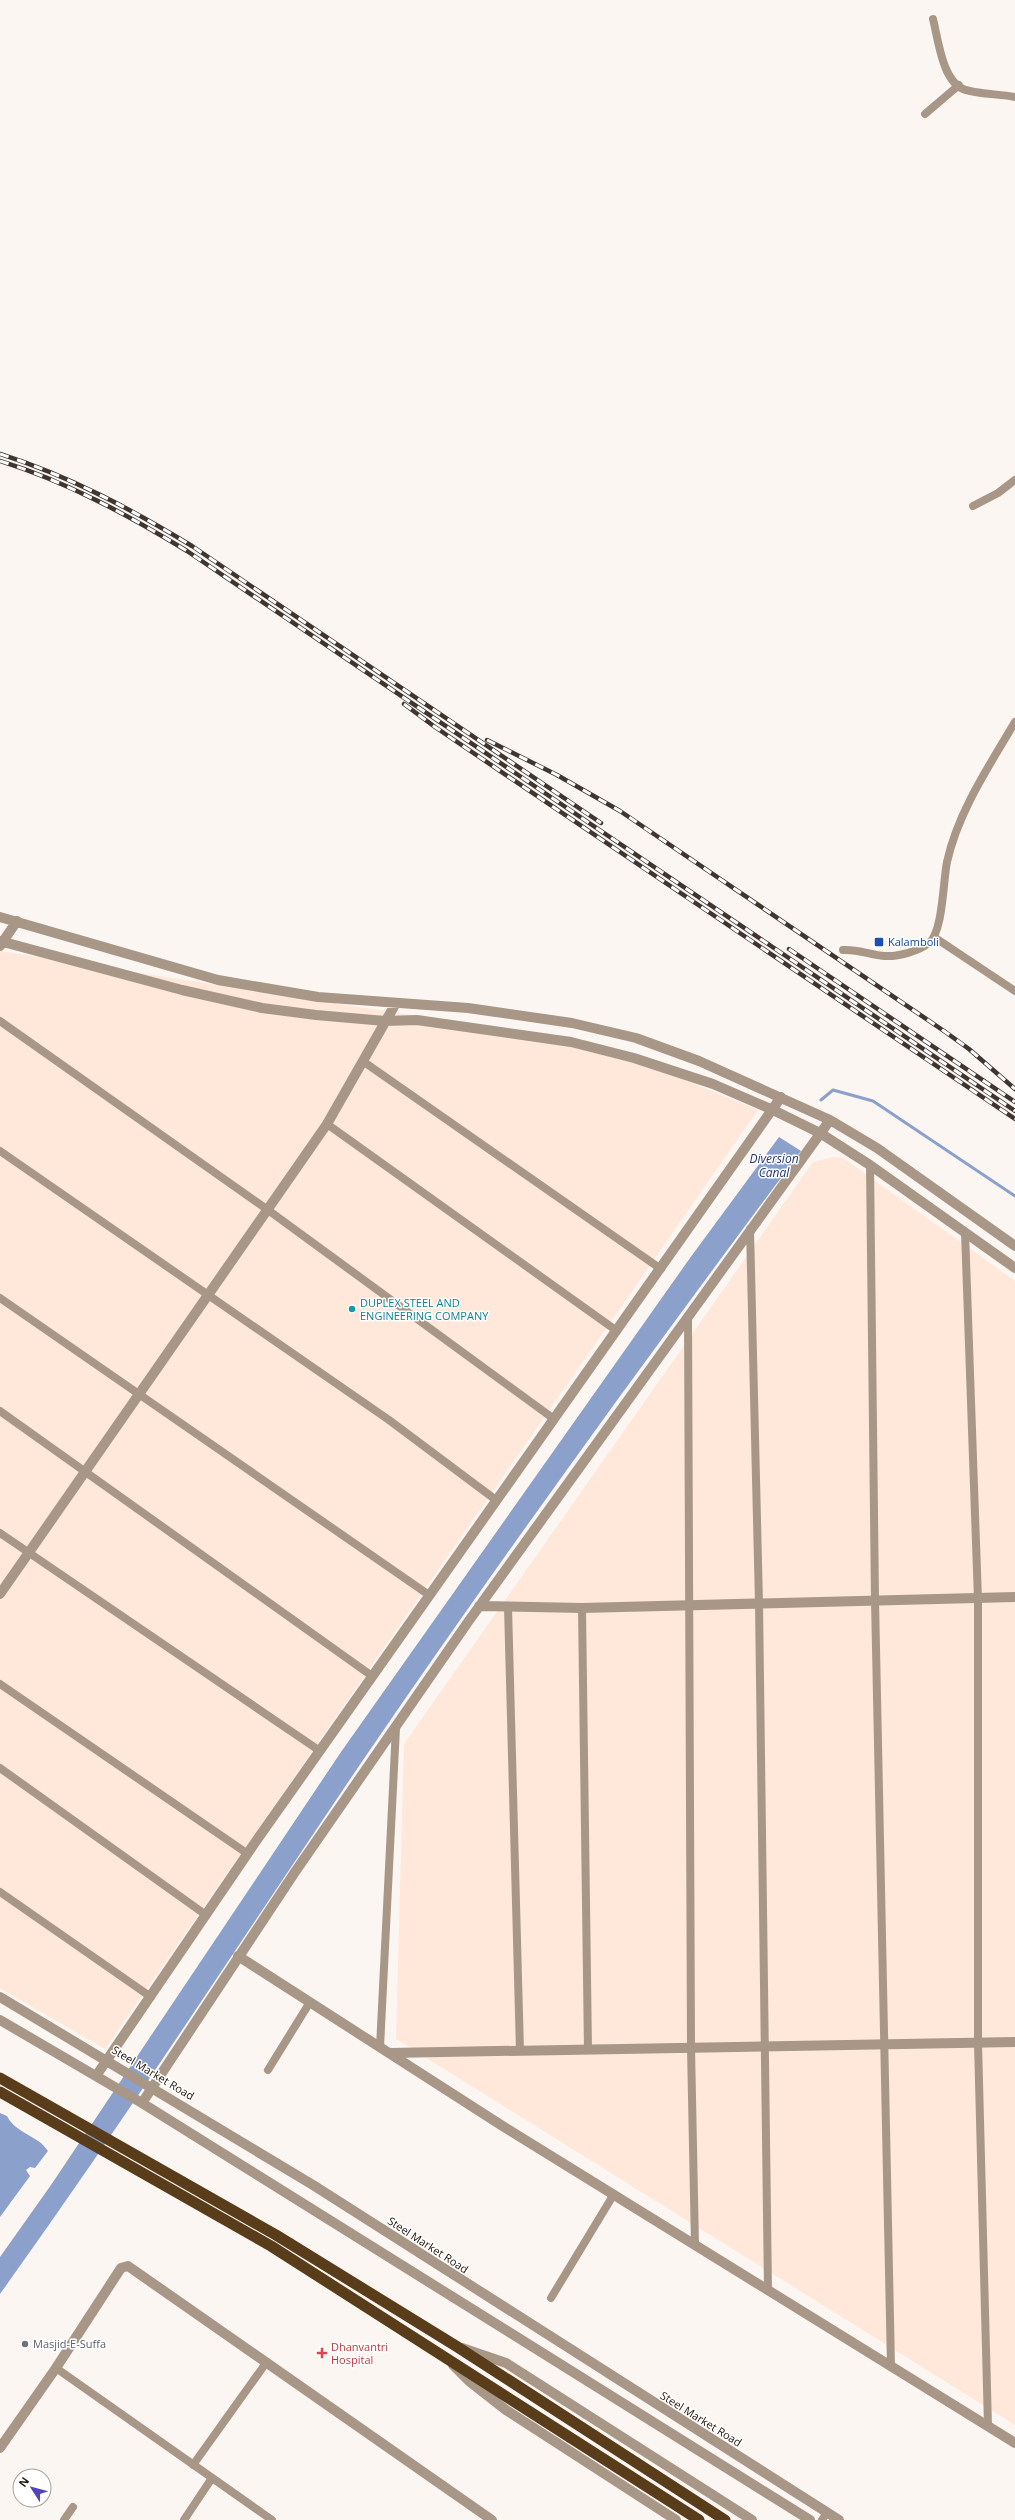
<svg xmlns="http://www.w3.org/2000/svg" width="1015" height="2520" viewBox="0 0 1015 2520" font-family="'Open Sans',sans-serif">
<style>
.built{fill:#ffe7d9}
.water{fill:#8ba0cb}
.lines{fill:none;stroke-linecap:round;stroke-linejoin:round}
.stream{stroke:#8ba0cb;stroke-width:3}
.minor{stroke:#a89787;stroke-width:8}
.tertiary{stroke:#a89787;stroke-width:10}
.trunk{stroke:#593c19;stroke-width:11}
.rail-casing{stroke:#40362f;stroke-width:4.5}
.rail{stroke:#fff;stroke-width:3;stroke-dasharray:9;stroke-linecap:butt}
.transit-dot{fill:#1a4fb4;stroke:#fff;stroke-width:1.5}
.culture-dot{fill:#0f9aa8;stroke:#fff;stroke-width:1.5}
.worship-dot{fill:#6b7280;stroke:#fff;stroke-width:1.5}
.health-dot{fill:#e0444e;stroke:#fff;stroke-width:1.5}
.labels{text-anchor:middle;stroke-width:3;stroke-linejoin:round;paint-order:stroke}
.transit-label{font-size:11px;fill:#164399;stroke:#fff;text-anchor:start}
.culture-label{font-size:11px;fill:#0d838f;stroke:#fff;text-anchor:start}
.street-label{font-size:11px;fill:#21160f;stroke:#fff}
.worship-label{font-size:11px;fill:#5b616d;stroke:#fff;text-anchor:start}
.health-label{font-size:11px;fill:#be3a42;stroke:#fff;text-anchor:start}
.water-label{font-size:12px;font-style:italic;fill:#20386e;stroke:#fff}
</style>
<rect width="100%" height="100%" fill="#fcf6f2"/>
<path class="built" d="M0 951 494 1028 656 1068 758 1110 105 2049 0 1988Z
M834 1157 843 1158 1015 1281V2425L396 2039 404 1744 813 1162Z"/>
<path class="water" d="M779 1137 801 1151C650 1353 501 1558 359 1766 240 1942 124 2121 0 2294V2257L51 2185 341 1752 690 1258Z
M0 2113 7 2116C16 2134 38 2135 48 2151L35 2168 30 2167 26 2170 30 2176 0 2217Z"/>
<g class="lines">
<path class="stream" d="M821 1100 833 1090 873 1101 1015 1196"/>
<path class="minor" d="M933 19C938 38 942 80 963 89 974 94 1001 94 1015 97
M925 114 959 85
M973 506 998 493 1015 480
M934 937 1015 991
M843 950C858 949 871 955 885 956 898 957 919 951 929 943 943 932 943 881 947 862 958 812 989 766 1015 722
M0 1021 268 1210 554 1419
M364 1062 661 1269
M327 1124 617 1331
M0 1151 389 1420 496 1500
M870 1165 875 1600 891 2367
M750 1229 759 1603 768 2290
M965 1232 978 1599V2043L988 2426
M0 1298 429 1595
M688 1316 691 2048 695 2245
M0 1411 372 1676
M0 1533 320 1751
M508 1607 520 2051
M582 1608 588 2050
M0 1684 248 1854
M0 1768 206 1915
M0 1892 151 1997
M380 2047 396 1728
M268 2070 310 2002
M551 2298 614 2194
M56 2368 272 2520
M193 2465 266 2363
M64 2520 73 2507
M184 2520 212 2478
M822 2520 827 2512"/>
<path class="tertiary" d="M0 917 218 980 318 997 468 1008 572 1023 636 1038 699 1061 830 1120 877 1148 1015 1246
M0 941 182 990 262 1008 316 1015 385 1021 417 1020 571 1042 634 1058 713 1084 773 1110 820 1133 870 1165 1015 1268
M0 946 17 921
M0 1594 327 1124 396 1003
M479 1606 582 1608 1015 1597
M238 1956 501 2125 1015 2443
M0 1997 313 2185 839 2520
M0 2020 142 2103 810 2520
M389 2053 1015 2042
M96 2076 254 1844 781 1097
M142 2103 295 1872 468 1622 830 1120
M462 2348 506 2363 752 2520
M453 2365 469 2381 506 2410 676 2520
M0 2448 56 2368 121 2268 128 2266 492 2520"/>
<path class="trunk" d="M0 2078 276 2235 456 2346 725 2520
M0 2092 271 2246 699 2520"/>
<defs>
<path id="rail" d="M0 454C69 476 131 509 192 546L601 823
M0 461C67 482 128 515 187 551L1015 1111
M404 704 435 727 1015 1119
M487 740 557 775 620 811 944 1031 969 1049 1015 1089
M789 949 1015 1102"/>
</defs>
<use href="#rail" class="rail-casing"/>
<use href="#rail" class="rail"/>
</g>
<rect class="transit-dot" x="874" y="937" width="10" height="10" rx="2"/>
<circle class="culture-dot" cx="352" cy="1309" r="4"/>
<circle class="worship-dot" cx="25" cy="2344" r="4"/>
<path class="health-dot" d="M320 2347h4v4h4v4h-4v4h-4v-4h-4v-4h4z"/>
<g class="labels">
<g class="transit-label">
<text x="888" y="946">Kalamboli</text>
</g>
<g class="culture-label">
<text x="360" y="1307">DUPLEX STEEL AND<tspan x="360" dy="13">ENGINEERING COMPANY</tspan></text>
</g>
<g class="street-label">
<text transform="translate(153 2073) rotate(31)" y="4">Steel Market Road</text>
<text transform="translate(428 2245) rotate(33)" y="4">Steel Market Road</text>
<text transform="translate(701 2419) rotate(32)" y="4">Steel Market Road</text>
</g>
<g class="worship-label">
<text x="33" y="2348">Masjid-E-Suffa</text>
</g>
<g class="health-label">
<text x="331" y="2351">Dhanvantri<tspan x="331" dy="13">Hospital</tspan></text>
</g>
<g class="water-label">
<text x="774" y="1163">Diversion<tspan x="774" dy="14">Canal</tspan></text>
</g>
</g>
<g transform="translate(32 2488) rotate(306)"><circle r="19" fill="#ffffff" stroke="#a6a29f"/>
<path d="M0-3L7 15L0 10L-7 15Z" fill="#5143bb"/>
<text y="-6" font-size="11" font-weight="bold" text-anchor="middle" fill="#21160f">N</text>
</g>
</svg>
